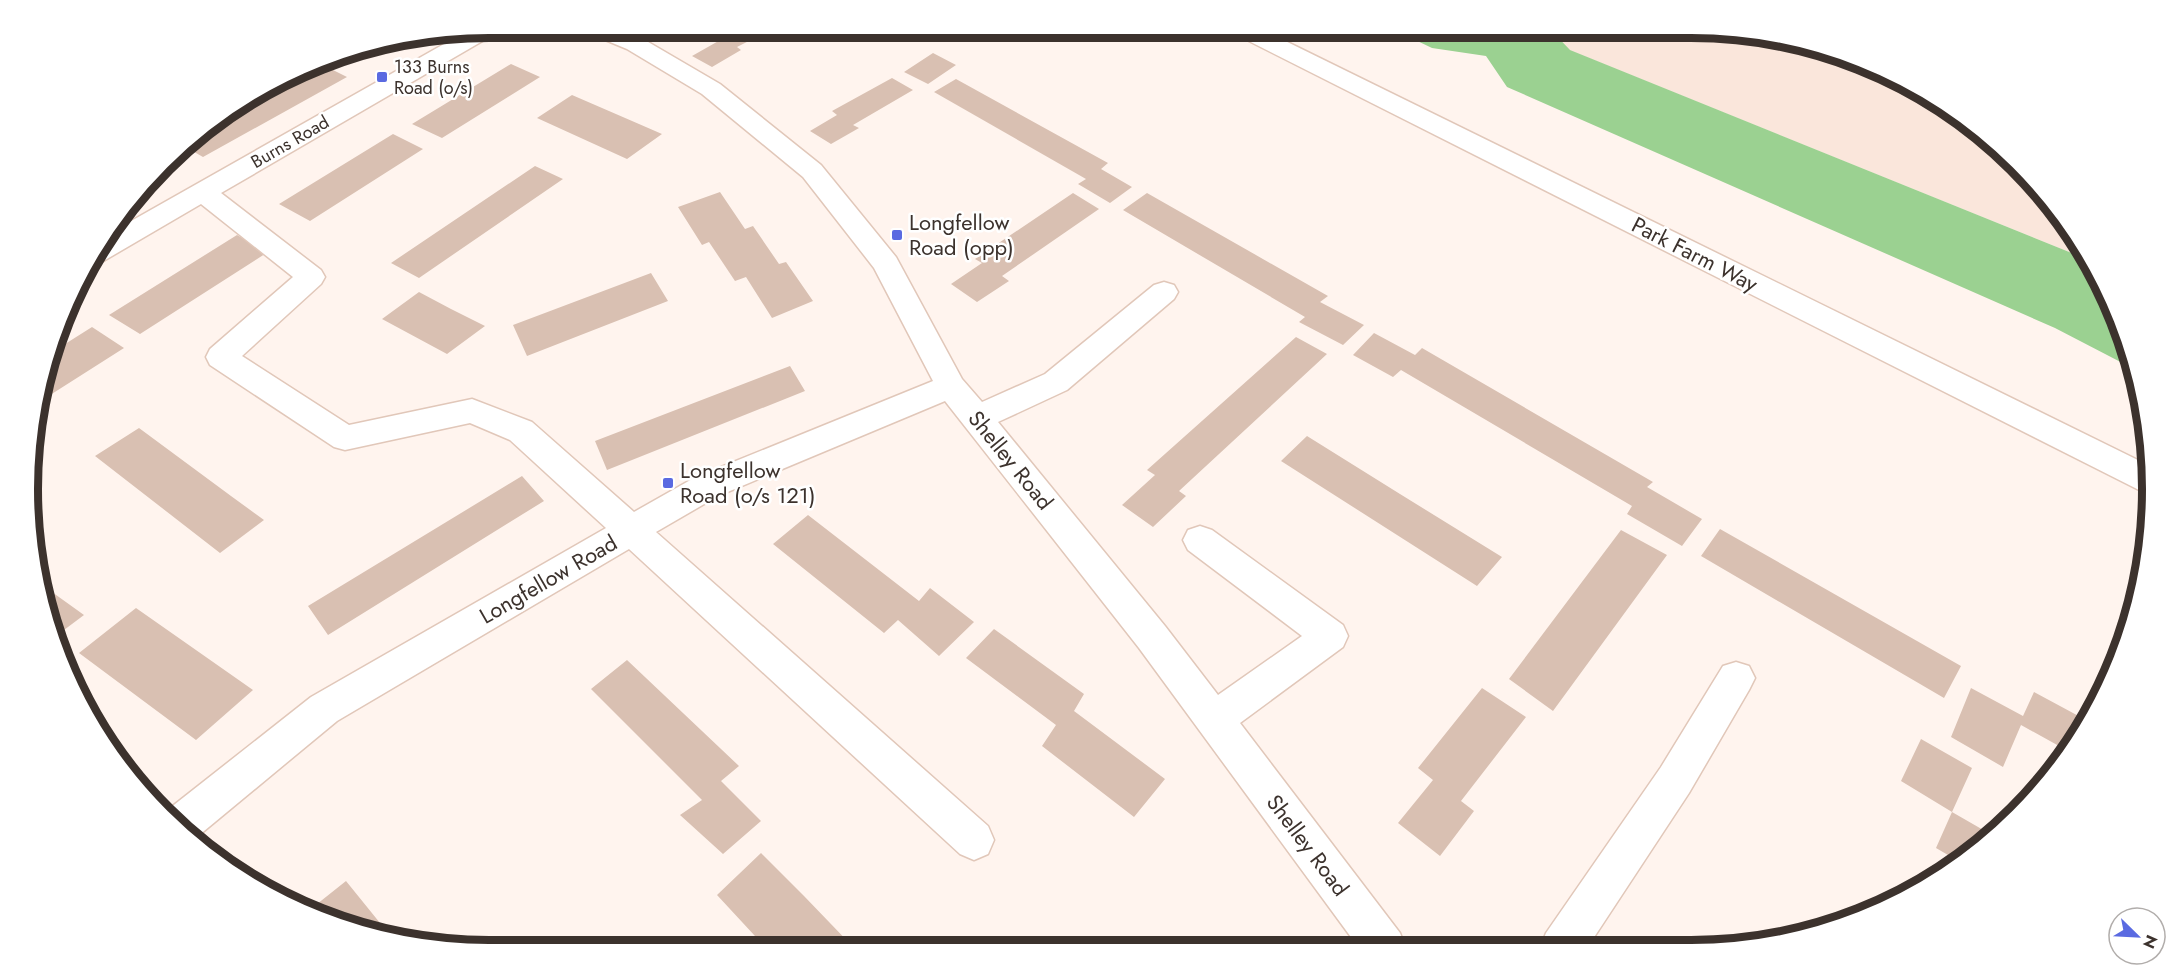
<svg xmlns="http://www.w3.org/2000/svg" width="2179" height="978" viewBox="0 0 2179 978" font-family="Jost,sans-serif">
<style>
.built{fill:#fae6db}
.forest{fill:#9bd191}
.building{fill:#d9c0b2}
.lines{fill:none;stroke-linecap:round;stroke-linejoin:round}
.minor-casing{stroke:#e1c7b9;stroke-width:3}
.highway-casing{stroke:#e1c7b9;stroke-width:3}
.minor{fill:#fff;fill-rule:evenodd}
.highway{fill:#fff;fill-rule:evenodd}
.poi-dot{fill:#5a6ae1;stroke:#fff;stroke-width:2}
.labels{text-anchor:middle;stroke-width:5;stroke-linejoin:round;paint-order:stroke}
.far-poi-label{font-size:18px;fill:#3c322d;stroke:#fff;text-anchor:start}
.far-street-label{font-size:18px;fill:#3c322d;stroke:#fff}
.poi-label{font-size:22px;fill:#3c322d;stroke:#fff;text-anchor:start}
.street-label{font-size:22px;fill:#3c322d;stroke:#fff}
.rim{fill:none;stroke:#3c322d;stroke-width:8}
</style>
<rect width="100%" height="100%" fill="#fff4ee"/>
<path class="built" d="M1548 27H1690L1780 36 1866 62 1946 105 2016 162 2074 232 2089 260 1569 50Z"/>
<path class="forest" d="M1388 27H1548L1570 50 2089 260 2117 312 2134 369 2055 328 1507 87 1486 56 1432 48Z"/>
<path class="building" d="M738 27H776L737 47 741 50 712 67 692 56 722 39 718 37Z
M933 53 956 65 928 84 904 72Z
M511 64 540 77 442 138 412 124Z
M325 66 347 77 203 157 182 145Z
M892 78 913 90 853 125 859 128 831 144 810 131 837 115 832 111Z
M956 79 1108 163 1101 169 1132 187 1110 203 1078 184 1086 179 934 92Z
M572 95 639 124 662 134 627 159 537 118Z
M393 134 423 149 310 221 279 204Z
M535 166 563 179 419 278 391 263Z
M720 192 745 229 753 226 779 264 786 262 813 301 772 318 746 277 735 281 709 242 702 245 678 207Z
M1073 193 1099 209 1002 276 1009 281 977 302 951 284 982 263 975 259Z
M1147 193 1328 296 1320 302 1364 325 1343 345 1299 322 1305 317 1123 210Z
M237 235 268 252 140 334 109 315Z
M651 273 668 301 527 356 513 325Z
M419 292 451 309 485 326 447 354 382 319Z
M92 327 124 348 36 404 54 351Z
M1374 333 1415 355 1422 348 1653 482 1647 487 1702 519 1682 546 1627 514 1632 506 1401 370 1393 377 1353 355Z
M1296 337 1327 354 1179 491 1186 496 1153 527 1122 505 1155 475 1147 470Z
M790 366 805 391 607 470 595 441Z
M139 428 231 496 264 520 220 553 95 456Z
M1307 436 1400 494 1502 557 1477 586 1281 461Z
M522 476 544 501 328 635 308 606Z
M808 515 919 601 930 588 974 622 939 656 898 620 884 633 773 544Z
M1720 529 1961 666 1944 698 1701 556Z
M1621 530 1667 555 1553 711 1509 679Z
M38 582 84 615 52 639V638Z
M136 608 253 690 196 740 79 653Z
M994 629 1084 694 1074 711 1165 779 1134 817 1042 746 1056 725 966 658Z
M627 660 739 766 721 781 761 821 723 854 680 815 702 800 591 689Z
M1482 688 1526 717 1461 801 1474 811 1440 856 1398 823 1433 780 1418 768Z
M1971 688 2023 716 2034 692 2086 720 2068 751 2021 725 2003 767 1951 737Z
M1921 739 1972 768 1952 812 1901 781Z
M1952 812 1992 835 1972 855 1960 862 1936 848Z
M761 853 804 896 856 950H768L717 895Z
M346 881 380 923 395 941 307 912Z"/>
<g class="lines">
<defs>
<path id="minor" d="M489 27H501L498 32 221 193 321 270 325 277 321 284 242 356 349 425 472 399 532 422 634 512 694 478 933 381 874 268 803 177 702 94 627 49 586 32 583 27H614L643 39 720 84 821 165 896 257 962 379 982 402 1045 374 1154 285 1164 282 1174 285 1178 292 1174 299 1067 390 998 422 1165 626 1218 695 1302 636 1188 550 1183 540 1188 530 1200 526 1212 530 1343 625 1348 636 1343 647 1240 723 1400 933 1406 948H1359L1139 648 945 401 718 496 656 532 988 826 994 840 988 854 974 860 960 854 629 549 337 721 192 841 185 837 165 812 311 697 606 528 510 440 470 423 345 450 334 447 210 365 206 357 210 349 293 277 201 204 100 263 86 264 110 233 467 31Z
M1736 662 1749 666 1755 678 1749 690 1689 793 1587 948H1540L1546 933 1661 767 1723 666Z"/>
<path id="highway" d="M1228 27H1257L2150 466 2152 494 2139 490 1231 32Z"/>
</defs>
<use href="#minor" class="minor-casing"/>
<use href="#highway" class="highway-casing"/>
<use href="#minor" class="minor"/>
<use href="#highway" class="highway"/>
</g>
<g class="poi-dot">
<rect x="376" y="71" width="12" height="12" rx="3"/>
<rect x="891" y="229" width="12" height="12" rx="3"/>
<rect x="662" y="477" width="12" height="12" rx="3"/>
</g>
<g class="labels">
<g class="far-poi-label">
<text x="394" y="73">133 Burns<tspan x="394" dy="21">Road (o/s)</tspan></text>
</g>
<g class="far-street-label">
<text transform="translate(290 142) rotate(-30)" y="6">Burns Road</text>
</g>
<g class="poi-label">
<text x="909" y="230">Longfellow<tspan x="909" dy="25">Road (opp)</tspan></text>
<text x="680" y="478">Longfellow<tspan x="680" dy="25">Road (o/s 121)</tspan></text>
</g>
<g class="street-label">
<text transform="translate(1695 254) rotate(27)" y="8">Park Farm Way</text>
<text transform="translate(1011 460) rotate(51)" y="8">Shelley Road</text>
<text transform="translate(548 579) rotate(-30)" y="8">Longfellow Road</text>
<text transform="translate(1308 845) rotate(53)" y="8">Shelley Road</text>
</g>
</g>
<path d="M0 0H2179V978H0ZM489 38H1691A451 451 0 0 1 2142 489V489A451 451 0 0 1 1691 940H489A451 451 0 0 1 38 489V489A451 451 0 0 1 489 38Z" fill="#fff" fill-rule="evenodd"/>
<path class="rim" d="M489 38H1691A451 451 0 0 1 2142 489V489A451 451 0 0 1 1691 940H489A451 451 0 0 1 38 489V489A451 451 0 0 1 489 38Z"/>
<g transform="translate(2137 936) rotate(114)"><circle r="28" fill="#ffffff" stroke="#b1adab" stroke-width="1.5"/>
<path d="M0-4.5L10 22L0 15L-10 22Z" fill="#5a6ae1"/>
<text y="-9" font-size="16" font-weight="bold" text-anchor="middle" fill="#3c322d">N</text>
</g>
</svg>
